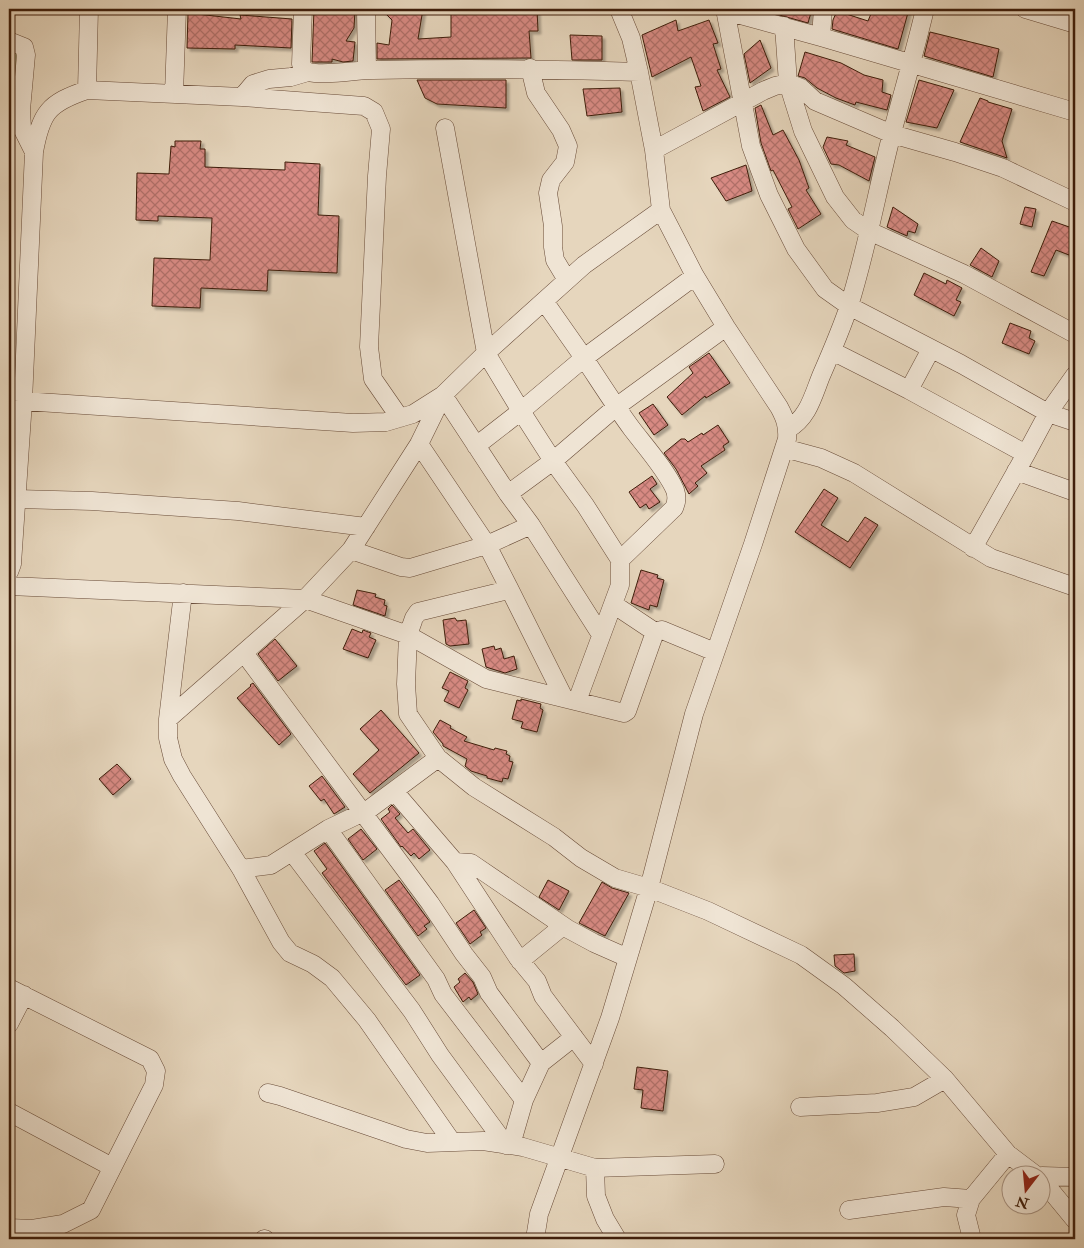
<svg xmlns="http://www.w3.org/2000/svg" width="1084" height="1248" viewBox="0 0 1084 1248" font-family="'IM FELL Double Pica',serif">
<style>
.grass{fill:#b1bf94;stroke:#786e50}
.building{fill:url(#building-cross-hatch);stroke:#3e1d0b;filter:url(#shadow)}
.lines{fill:none;stroke-linecap:round;stroke-linejoin:round}
.minor-casing{stroke:#684b38;stroke-width:19}
.minor{stroke:#efe4d4;stroke-width:18}
</style>
<defs>
<pattern id="building-cross-hatch" width="8" height="8" patternUnits="userSpaceOnUse" patternTransform="scale(1.25)"><rect width="8" height="8" fill="#d78a83"/><path d="M0 0l8 8M0 8l8-8" fill="none" stroke="#b07069"/></pattern>
<filter id="shadow"><feDropShadow dx="3" dy="3" stdDeviation="1" flood-color="#0004"/></filter>
</defs>
<rect width="100%" height="100%" fill="#e6d6bd"/>
<filter id="stains"><feTurbulence type="fractalNoise" baseFrequency=".004" numOctaves="4"/><feColorMatrix values="0 0 0 0 .2 0 0 0 0 .09 0 0 0 0 .02 0 0 0 .5 -.17"/></filter>
<radialGradient id="worn" r=".72"><stop offset=".6" stop-color="#630" stop-opacity="0"/><stop offset="1" stop-color="#630" stop-opacity=".3"/></radialGradient>
<path class="grass" d="M9 51 20 52 9 203Z"/>
<path class="building" d="M314 9H347L355 10 354 28 346 41 355 42 353 61 343 62 332 59V62H312Z
M381 9H423L418 39 451 37V9H537L538 31H529L531 58 377 59V43L389 45 392 20Z
M758 9H812L808 23Z
M873 9H909L898 49 832 29 833 20 837 11 868 21Z
M188 13 241 19 240 15 292 19 291 48 235 45V49L187 48Z
M676 20 678 31 709 20 718 43 713 44 721 69 717 70 730 97 703 111 695 87 701 86 691 57 652 77 642 35Z
M930 32 999 49 993 77 924 56Z
M570 35 602 36V60H572Z
M760 40 771 68 750 83 744 54Z
M805 52 841 63 864 75 883 80 882 92 891 95 887 110 856 102 855 105 836 98 817 88 805 78 798 76Z
M417 80H506V108L437 104 425 98Z
M919 80 954 90 937 128 906 122Z
M620 88 622 112 587 116 583 89Z
M980 98 988 101V102L1012 109 1002 141 1007 158 960 142Z
M761 105 773 135 783 130 799 160 809 188 806 190 821 214 798 229 788 209 792 207 773 170 771 171 761 143 755 108Z
M827 137 848 141 846 145 875 157 869 181 839 165 831 164 823 147Z
M175 141H201L200 149H205V167L285 170V162L320 164 318 215 339 216 337 273 268 270 267 291 201 288 200 308 152 306 154 258 210 260 212 218 158 216V221L136 220 137 173 169 174 171 146 175 147Z
M746 165 752 191 726 201 711 178Z
M893 207 918 224 915 233 908 231 907 236 887 227Z
M1025 207 1036 209 1032 227 1020 224Z
M1052 221 1075 229V232L1069 255 1056 250 1044 276 1031 272Z
M981 248 999 261 992 277 970 265Z
M924 273 946 284 947 280 962 288 956 300 961 302 954 316 914 295Z
M1010 323 1031 331 1029 338 1035 341 1029 354 1002 343Z
M709 353 730 383 706 398 705 396 682 415 667 397 693 373 689 367Z
M653 404 668 425 654 435 639 413Z
M718 425 729 442 723 446 725 450 701 466 707 473 695 483 698 486 689 494 676 469 664 453 681 439H685L688 442 702 433 703 435Z
M652 476 657 484 650 489 660 502 649 509 646 504 640 508 629 492Z
M824 489 838 498 821 525 848 542 865 517 878 525 850 568 795 532Z
M641 570 658 575 657 578 664 580 657 607 650 605 649 610 631 603Z
M357 590 376 594 375 597 385 600 384 605 387 606 385 616 353 605Z
M455 618 457 621 466 620 469 644 450 646 446 644 443 620Z
M352 629 362 633 363 630 371 633 369 637 376 640 368 658 343 649Z
M275 639 297 666 278 681 258 654Z
M494 646 495 650 501 648 504 659 514 656 517 669 505 673 486 667 482 649Z
M450 672 468 681 465 688 468 690 459 708 444 701 449 691 442 688Z
M253 683 291 734 279 745 237 698 251 686 250 685Z
M521 699 541 704 540 708 543 710 537 732 521 728 523 722 512 719 517 700 521 701Z
M381 710 419 753 370 793 353 774 379 750 360 729Z
M440 720 451 726 450 728 467 737 464 741 494 750 495 748 507 751 506 754 510 756 509 761 513 762 508 779 503 778 502 782 487 778V776L471 771 465 766 467 759 443 746V744L433 732Z
M117 764 131 779 113 795 99 779Z
M322 776 345 807 334 814 324 799 321 801 309 786Z
M392 805 400 814 395 818 408 833 413 829 430 850 419 859 414 853 411 856 402 846 401 847 381 819 390 812 388 809Z
M361 829 377 849 363 860 348 839Z
M325 843 420 975 406 985 322 873 327 869 314 851Z
M399 880 430 922 424 926 427 929 418 936 385 890Z
M548 880 569 891 559 910 539 897Z
M602 882 612 888 629 893 605 936 579 923Z
M474 910 486 928 480 932 482 935 470 944 456 923Z
M854 954 855 971 844 973 835 966 834 955Z
M465 973 473 982 478 994 471 1000 469 997 463 1002 454 987 460 982 458 979Z
M637 1067 668 1071 663 1111 641 1108 643 1090 634 1089Z"/>
<g class="lines">
<defs>
<path id="minor" d="M303 9 301 64C303 68 305 71 309 72 324 76 356 70 373 70 462 68 550 69 639 72
M366 9 367 70
M725 9 751 146 769 195 796 249 825 289 849 306 961 364 1048 413 1075 422
M1025 9 1075 24
M726 11 821 37 1075 112
M784 26 788 83 803 131 835 197 853 220 869 231 964 274 1075 334
M821 37 823 9
M9 41 24 47 26 55 21 110 22 128 34 152
M530 68 536 93 561 130 568 146 565 162 551 180 548 193 553 226V247L555 260 567 280
M87 90 89 9
M174 94 177 9
M242 97 253 84 269 79 291 77 308 72
M445 128 486 353 521 411 553 461 585 505 620 560V585L577 701
M654 150 763 91 775 86 788 83 801 88 815 101 892 134 955 152 1003 168 1075 202
M832 351 909 390 1026 454
M909 390 931 349
M23 401 353 423 386 422 413 414 443 395 486 353 584 265 661 210
M788 429C808 418 813 396 821 376 831 353 841 330 849 306 867 249 877 191 892 133 903 92 915 51 925 9
M476 446 521 411 584 358 544 301
M784 448 821 458 854 473 991 558 1075 587
M1016 471 1075 492
M508 494 553 461 616 407 726 327
M17 499 92 501 238 511 366 527
M973 548 1026 454 1048 413 1075 375
M351 550 401 567 410 568 487 545 531 525
M620 560 674 508C677 502 677 496 675 490 667 471 645 446 632 429 615 406 600 382 584 358L695 276
M9 572 12 564 23 401 34 152C41 113 48 103 87 90L242 97 364 106 374 112 381 129 377 176 369 347 373 379 400 418
M9 586 305 599 408 635 414 618 418 612 500 592 508 586 487 545 419 444
M508 586 564 698
M183 593 168 719V738L173 759 182 776 241 869 281 942 290 953 313 964 332 978 367 1020 452 1142
M613 604 655 632
M244 653 430 903 464 954 482 977 489 993 541 1063 524 1100
M168 719 305 599 351 550 419 444 443 395 508 494 531 525 601 635
M438 758 408 714 406 684 408 635 486 679 624 713 627 711 655 632 662 630 715 652
M394 791 455 862 471 863 568 929 594 943 628 958
M328 829 436 979 443 994 524 1100 511 1145
M292 852 412 1011 440 1055 506 1145
M455 862 518 958 537 981 543 996 594 1064
M241 869 271 865 328 829 368 810 438 758 474 787 554 837 581 858 615 878 649 888 708 911 801 955 844 986 892 1028 945 1079 1008 1154 1037 1176
M520 961 563 926
M9 988 150 1059 156 1071 154 1085 91 1210 63 1224 32 1229 9 1228
M9 1024 24 995
M541 1063 574 1037
M268 1093 280 1096 406 1139 427 1143 483 1141 523 1147 595 1168 715 1164
M800 1107 877 1103 914 1097 945 1079
M9 1112 112 1167
M595 1168 596 1196 605 1219 617 1239
M1042 1176 1075 1177
M1042 1180 1075 1220
M849 1210 944 1197 971 1199
M264 1239H265
M535 1239 539 1214 610 1018 649 888 694 714 753 544 787 439C788 426 785 418 779 407L726 327 695 276 661 210 654 150 639 72 631 38 619 9
M972 1239 966 1215 971 1199 1008 1154"/>
</defs>
<use href="#minor" class="minor-casing"/>
<use href="#minor" class="minor"/>
</g>
<rect width="1084" height="1248" fill="none" stroke="#e6d6bd" stroke-width="30"/>
<rect x="10" y="10" width="1064" height="1228" fill="none" stroke="#3e1d0b" stroke-width="2.5"/>
<rect x="15" y="15" width="1054" height="1218" fill="none" stroke="#3e1d0b"/>
<g transform="translate(1026 1190) rotate(196)"><circle r="24" fill="#efe4d4" stroke="#a89484"/>
<path d="M0-4L9 19L0 12L-9 19Z" fill="#8f2418"/>
<text y="-8" font-size="14" font-weight="bold" text-anchor="middle" fill="#3e1d0b">N</text>
</g>
<rect width="100%" height="100%" filter="url(#stains)"/>
<rect width="100%" height="100%" fill="url(#worn)"/>
</svg>
